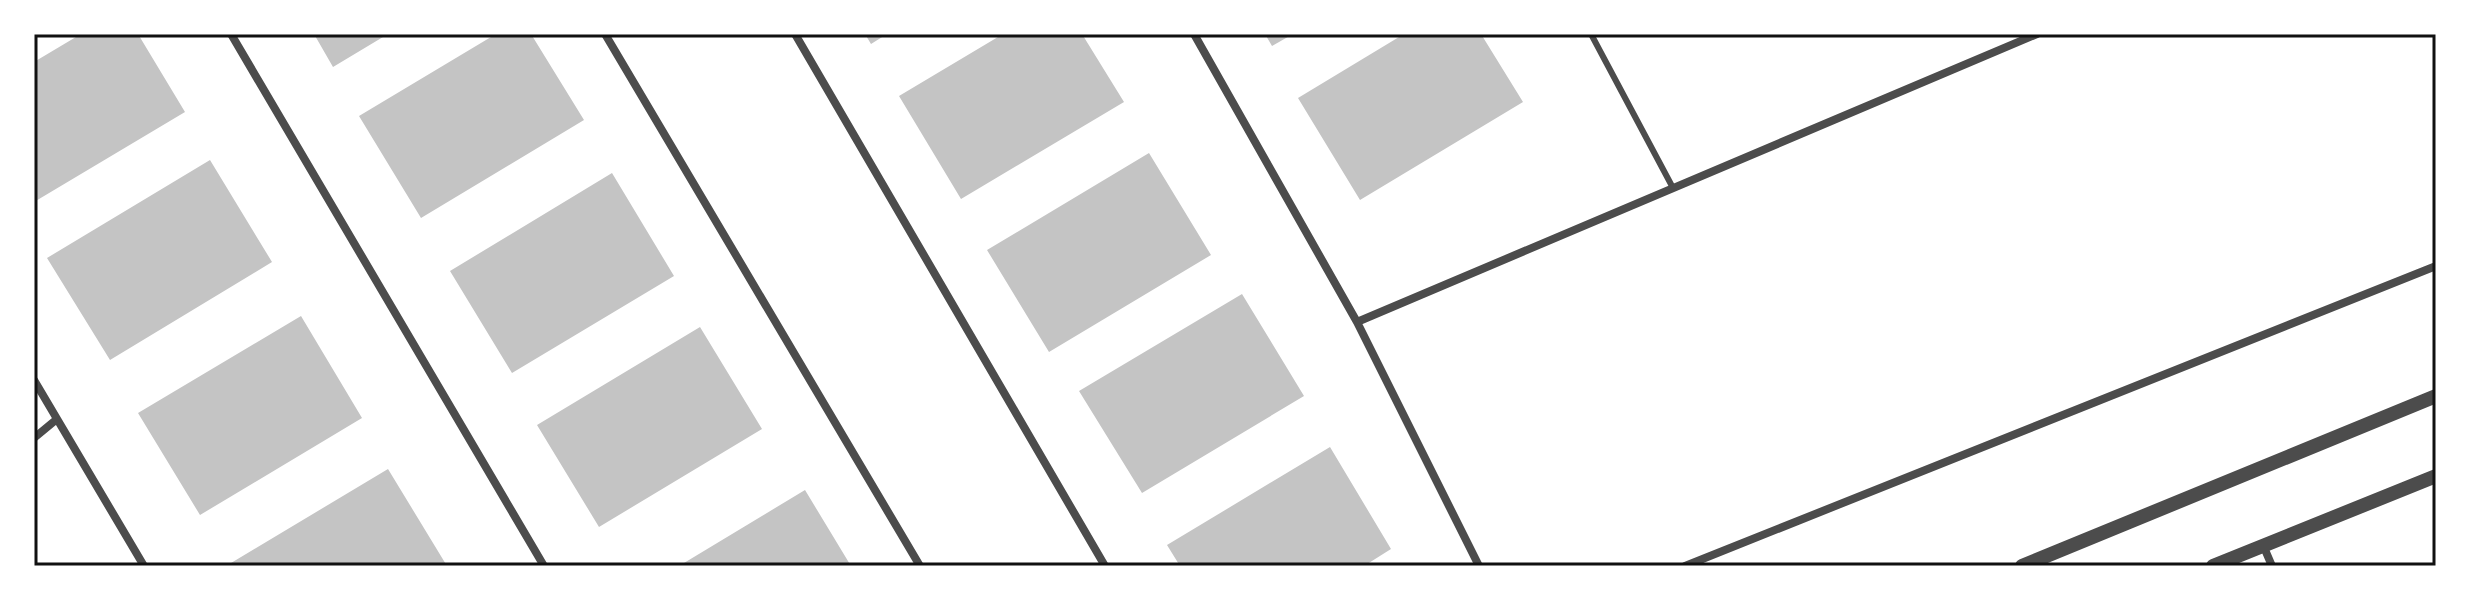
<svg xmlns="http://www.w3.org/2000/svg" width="2470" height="600" viewBox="0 0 2470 600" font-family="Arial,sans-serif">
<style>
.building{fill:#c4c4c4}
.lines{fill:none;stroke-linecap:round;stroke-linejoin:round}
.service{stroke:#4c4c4c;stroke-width:6}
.minor{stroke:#4c4c4c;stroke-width:8}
.tertiary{stroke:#4c4c4c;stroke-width:14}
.neatline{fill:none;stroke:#111;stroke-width:3}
</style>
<rect width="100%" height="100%" fill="#fff"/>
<path class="building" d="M81 34H138L185 112 34 202V62Z
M314 34H388L333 67Z
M496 34H531L584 120 421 218 359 116Z
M865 34H887L871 44Z
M1003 34H1082L1124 102 961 199 899 96Z
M1265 34H1293L1272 46Z
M1404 34H1481L1523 102 1360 200 1298 98Z
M1149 153 1211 255 1049 352 987 250Z
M210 160 272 262 110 360 47 258Z
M612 173 674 276 512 373 450 271Z
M1242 294 1304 396 1142 493 1079 391Z
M301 316 362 418 200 515 138 413Z
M700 327 762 429 599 527 537 425Z
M1330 447 1391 549 1364 566H1180L1167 545Z
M388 469 447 566H226Z
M805 490 851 566H679Z"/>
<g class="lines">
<path class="service" d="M1591 34 1673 188"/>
<path class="minor" d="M231 34 544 566
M605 34 920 566
M795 34 1105 566
M1194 34 1357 322 1479 566
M1357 322 2037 34
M34 380 144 566
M34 438 57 419
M2263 545 2272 566
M1685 566 2436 266"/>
<path class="tertiary" d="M2022 566 2436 396
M2213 566 2436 476"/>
</g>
<rect width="2470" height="600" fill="none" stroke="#ffffff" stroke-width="72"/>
<rect x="36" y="36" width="2398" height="528" class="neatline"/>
</svg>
